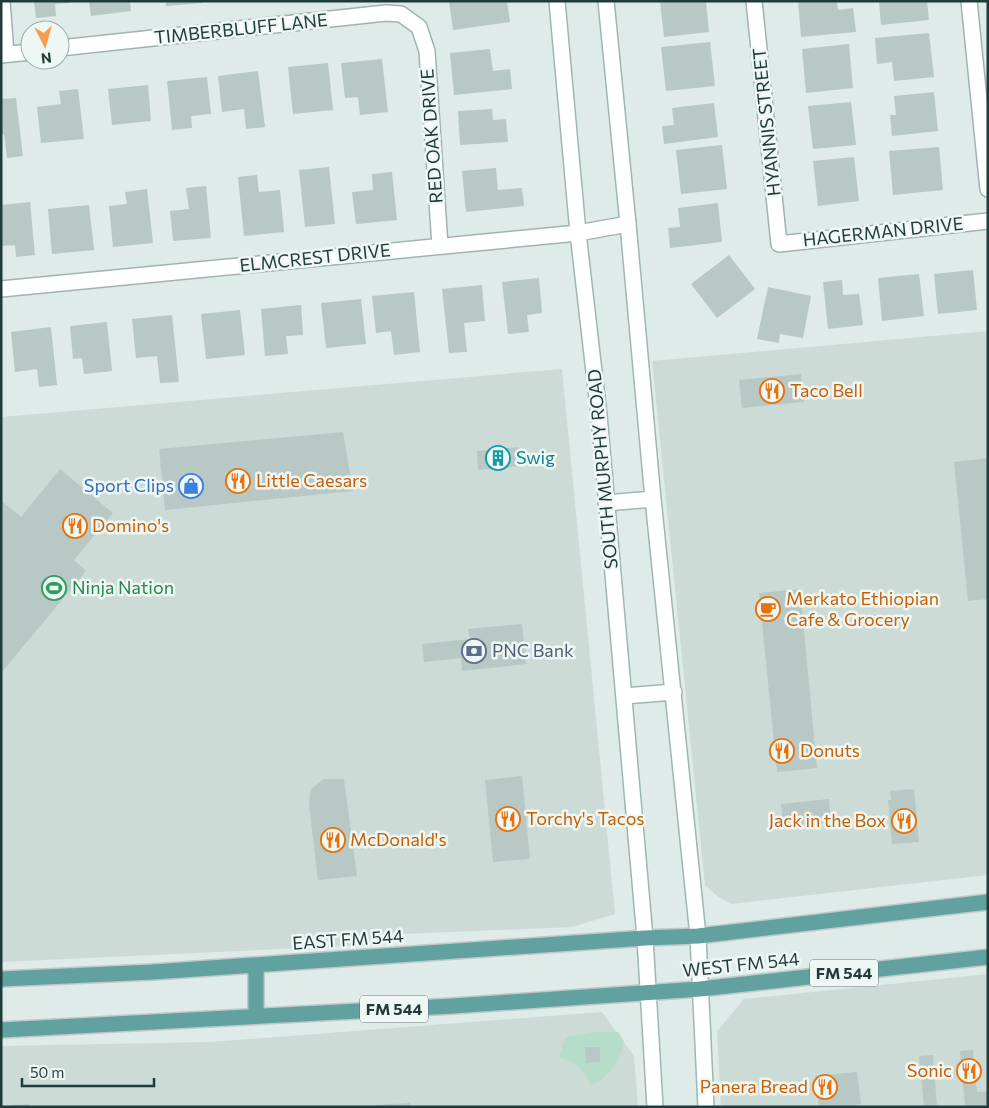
<svg xmlns="http://www.w3.org/2000/svg" width="989" height="1108" viewBox="0 0 989 1108" font-family="Commissioner,sans-serif">
<style>
.built{fill:#cddbd7}
.green{fill:#b6ddc9}
.building{fill:#b7c8c5}
.lines{fill:none;stroke-linecap:round;stroke-linejoin:round}
.minor-casing{stroke:#a1b3b0;stroke-width:18}
.secondary-casing{stroke:#9db7b3;stroke-width:18}
.primary-casing{stroke:#c0c8c8;stroke-width:18}
.minor{stroke:#fff;stroke-width:15}
.secondary{stroke:#fff;stroke-width:15}
.primary{stroke:#61a2a0;stroke-width:15}
.labels{text-anchor:middle;stroke-width:5;stroke-linejoin:round;paint-order:stroke}
.shield{fill:#eff7f5;stroke:#5d7372;stroke-width:1}
.shield-label{font-size:16px;font-weight:bold;fill:#1f3b3a}
.street-label{font-size:18px;fill:#1f3b3a;stroke:#eff7f5}
.food-label{font-size:18px;fill:#c56008;stroke:#eff7f5;text-anchor:start}
.culture-label{font-size:18px;fill:#0d838f;stroke:#eff7f5;text-anchor:start}
.shop-label{font-size:18px;fill:#366cbe;stroke:#eff7f5;text-anchor:end}
.leisure-label{font-size:18px;fill:#27864d;stroke:#eff7f5;text-anchor:start}
.service-label{font-size:18px;fill:#4e5e75;stroke:#eff7f5;text-anchor:start}
</style>
<rect width="100%" height="100%" fill="#deebe8"/>
<path class="built" d="M988 331V875L731 904 717 896 705 885 652 361Z
M562 369 615 914 572 927 380 935 367 945 1 962V417Z
M988 974V1107H721L717 1031 744 999Z
M602 1012 634 1056 638 1107H1V1046L210 1042Z"/>
<path class="green" d="M594 1032H618L624 1041C619 1063 612 1074 591 1086 584 1070 577 1062 559 1058L564 1040 567 1037Z"/>
<path class="building" d="M34 1H70V3L55 4 56 16 36 18Z
M89 1H130L131 11 91 16Z
M166 1H202V3L166 6Z
M449 1H507L510 22 453 30Z
M660 1H706L709 32 664 37Z
M798 1H837L838 10 853 8 856 32 801 37Z
M879 1H927L929 20 881 25Z
M929 33 934 77 894 81 892 62 877 64 875 38Z
M710 42 715 86 666 91 661 47Z
M849 44 853 88 806 93 802 49Z
M490 49 493 71 510 69 512 89 454 95 450 53Z
M382 59 388 112 360 115 358 97 345 98 341 63Z
M328 63 333 110 293 114 288 67Z
M258 71 265 127 246 129 244 109 222 112 218 76Z
M207 77 211 114 191 116 192 128 172 130 167 81Z
M148 85 151 121 112 125 108 89Z
M78 89 84 139 41 143 37 107 61 104 59 91Z
M934 92 938 131 892 136 890 115H896L894 96Z
M16 98 23 156 7 158 4 134 1 135V99Z
M851 102 856 145 813 149 808 106Z
M714 103 718 137 664 144 662 126 674 125 672 108Z
M492 109 493 120 506 119 508 142 460 145 458 111Z
M722 145 727 189 681 194 676 150Z
M939 147 943 190 893 195 889 151Z
M854 157 859 201 818 206 813 161Z
M329 167 335 224 305 227 299 170Z
M496 168 498 190 522 188 524 206 466 212 462 171Z
M392 172 397 220 356 224 352 192 373 190 372 174Z
M257 175 259 192 280 190 284 232 244 236 238 177Z
M206 186 211 238 173 241 170 211 189 209 186 188Z
M147 189 153 243 113 247 109 206 127 204 125 192Z
M30 202 35 255 16 257 15 245 1 246V205Z
M718 203 722 242 670 248 668 228 680 227 678 208Z
M89 205 94 250 52 254 48 209Z
M729 255 755 289 717 318 691 284Z
M973 270 977 310 938 314 934 274Z
M919 274 924 316 882 321 878 278Z
M539 278 542 313 527 315 529 332 508 334 502 282Z
M842 280 843 295 859 294 863 325 828 329 823 282Z
M482 285 485 321 464 323 467 352 449 353 442 289Z
M768 287 811 296 803 338 780 334 779 343 757 339Z
M414 292 420 352 394 355 391 331 376 333 372 296Z
M361 299 366 344 326 348 321 303Z
M301 305 303 335 286 336 288 354 265 356 261 309Z
M240 310 245 355 206 359 201 314Z
M172 315 179 382 160 383 157 356 136 358 132 319Z
M107 322 112 371 84 374 82 358 73 359 70 326Z
M51 327 57 385 39 387 37 369 15 372 11 332Z
M801 374 804 402 742 408 739 380Z
M343 432 353 491 165 510 159 449Z
M519 447 520 466 478 470 477 451Z
M988 458V599L968 601 954 462Z
M60 469 113 513 74 560 86 571 1 673V501L21 517Z
M800 589 817 768 777 772 759 593Z
M522 624 526 664 462 671 461 658 424 662 422 644 470 639 468 629Z
M522 776 530 859 493 862 485 780Z
M324 779H344L357 876 318 880 309 805 311 789Z
M914 789 919 842 892 844 888 800H891L890 791Z
M829 799 831 823 783 828 781 804Z
M585 1047H600V1062L586 1063Z
M973 1050 977 1092 988 1091V1107H965L960 1051Z
M933 1055 937 1107H924L919 1056Z
M857 1072 861 1104 856 1105V1107H819L815 1076Z
M410 1103V1107H376V1105Z
M29 1104V1107H11V1105Z"/>
<g class="lines">
<defs>
<path id="minor" d="M2 1 6 54
M754 1 779 244 988 221
M969 1 988 189
M60 48 386 13 401 14 419 27 427 51 440 246
M1 55 30 52
M1 289 578 233 628 224"/>
<path id="secondary" d="M557 1 578 233 599 415 645 938 655 1107
M606 1 628 224 653 499 698 936 706 1107
M606 503 653 499
M624 696 674 692"/>
<path id="primary" d="M256 965V1016
M1 979 153 972 645 938 698 936 988 902
M1 1030 453 1006 700 989 988 957"/>
</defs>
<use href="#minor" class="minor-casing"/>
<use href="#secondary" class="secondary-casing"/>
<use href="#primary" class="primary-casing"/>
<use href="#minor" class="minor"/>
<use href="#secondary" class="secondary"/>
<use href="#primary" class="primary"/>
</g>
<defs>
<symbol id="restaurant-ring" viewBox="-11 -11 22 22"><circle r="9.5" fill="#eff7f5" stroke="#e8710a" stroke-width="1.5"/><path d="M-5-6h1v4h1v-4h1v4h1v-4h1v5L-1.5 .5V6h-2V.5L-5-1ZM5-6V6H3V1.5H1.5Q1.5-4 5-6Z" fill="#e8710a"/></symbol>
<symbol id="building-ring" viewBox="-11 -11 22 22"><circle r="9.5" fill="#eff7f5" stroke="#0f9aa8" stroke-width="1.5"/><path d="M-4-6H4V6H1V3H-1V6H-4ZM-2.5-4.3h1.7v1.8h-1.7ZM.8-4.3h1.7v1.8H.8ZM-2.5-1h1.7V.8h-1.7ZM.8-1h1.7V.8H.8Z" fill="#0f9aa8"/></symbol>
<symbol id="shop-ring" viewBox="-11 -11 22 22"><circle r="9.5" fill="#eff7f5" stroke="#3f7fe0" stroke-width="1.5"/><path d="M-5-2.5h2.3a2.7 3.5 0 0 1 5.4 0H5L5.5 6h-11ZM-1.5-2.5h3a1.5 2.3 0 0 0-3 0Z" fill="#3f7fe0"/></symbol>
<symbol id="stadium-ring" viewBox="-11 -11 22 22"><circle r="9.5" fill="#eff7f5" stroke="#2e9e5b" stroke-width="1.5"/><path d="M0-5a6.5 5 0 1 0 0 10a6.5 5 0 1 0 0-10ZM-3.5-1.8h7v3.6h-7Z" fill="#2e9e5b"/></symbol>
<symbol id="cafe-ring" viewBox="-11 -11 22 22"><circle r="9.5" fill="#eff7f5" stroke="#e8710a" stroke-width="1.5"/><path d="M-5.5-4.5H6V0H3Q3 3.5 0 3.5H-2.5Q-5.5 3.5-5.5 0ZM3-3.2v2h1.7v-2ZM-6 4.5H4V6H-6Z" fill="#e8710a"/></symbol>
<symbol id="bank-ring" viewBox="-11 -11 22 22"><circle r="9.5" fill="#eff7f5" stroke="#5c6f8a" stroke-width="1.5"/><path d="M-6-4H6V4H-6ZM0-2.3a2.3 2.3 0 1 0 0 4.6a2.3 2.3 0 1 0 0-4.6Z" fill="#5c6f8a"/></symbol>
</defs>
<g fill-rule="evenodd">
<use href="#restaurant-ring" x="758" y="377" width="28" height="28"/>
<use href="#building-ring" x="484" y="444" width="28" height="28"/>
<use href="#restaurant-ring" x="224" y="467" width="28" height="28"/>
<use href="#shop-ring" x="177" y="472" width="28" height="28"/>
<use href="#restaurant-ring" x="61" y="512" width="28" height="28"/>
<use href="#stadium-ring" x="40" y="574" width="28" height="28"/>
<use href="#cafe-ring" x="754" y="595" width="28" height="28"/>
<use href="#bank-ring" x="460" y="637" width="28" height="28"/>
<use href="#restaurant-ring" x="768" y="737" width="28" height="28"/>
<use href="#restaurant-ring" x="494" y="805" width="28" height="28"/>
<use href="#restaurant-ring" x="890" y="807" width="28" height="28"/>
<use href="#restaurant-ring" x="319" y="826" width="28" height="28"/>
<use href="#restaurant-ring" x="955" y="1057" width="28" height="28"/>
<use href="#restaurant-ring" x="811" y="1073" width="28" height="28"/>
</g>
<g class="labels">
<g class="shield">
<rect x="810" y="959.5" width="68" height="27" rx="4"/>
<rect x="360" y="995.5" width="68" height="27" rx="4"/>
</g>
<g class="shield-label">
<text x="844" y="979">FM 544</text>
<text x="394" y="1015">FM 544</text>
</g>
<g class="street-label">
<text transform="translate(241 29) rotate(-6)" y="6">TIMBERBLUFF LANE</text>
<text transform="translate(767 122) rotate(-96)" y="6">HYANNIS STREET</text>
<text transform="translate(432 136) rotate(-94)" y="6">RED OAK DRIVE</text>
<text transform="translate(883 232) rotate(-6)" y="6">HAGERMAN DRIVE</text>
<text transform="translate(315 258) rotate(-6)" y="6">ELMCREST DRIVE</text>
<text transform="translate(603 469) rotate(-95)" y="6">SOUTH MURPHY ROAD</text>
<text transform="translate(348 940) rotate(-4)" y="6">EAST FM 544</text>
<text transform="translate(741 965) rotate(-6)" y="6">WEST FM 544</text>
</g>
<g class="food-label">
<text x="790" y="397">Taco Bell</text>
<text x="256" y="487">Little Caesars</text>
<text x="92" y="532">Domino's</text>
<text x="786" y="605">Merkato Ethiopian<tspan x="786" dy="21">Cafe &amp; Grocery</tspan></text>
<text x="800" y="757">Donuts</text>
<text x="526" y="825">Torchy's Tacos</text>
<text x="886" y="827" text-anchor="end">Jack in the Box</text>
<text x="350" y="846">McDonald's</text>
<text x="952" y="1077" text-anchor="end">Sonic</text>
<text x="808" y="1093" text-anchor="end">Panera Bread</text>
</g>
<g class="culture-label">
<text x="516" y="464">Swig</text>
</g>
<g class="shop-label">
<text x="174" y="492">Sport Clips</text>
</g>
<g class="leisure-label">
<text x="72" y="594">Ninja Nation</text>
</g>
<g class="service-label">
<text x="492" y="657">PNC Bank</text>
</g>
</g>
<rect width="989" height="1108" fill="none" stroke="#1f3b3a" stroke-width="5"/>
<g transform="translate(45 45) rotate(174)"><circle r="24" fill="#eff7f5" stroke="#9cacaa"/>
<path d="M0-4L9 19L0 12L-9 19Z" fill="#f89d4f"/>
<text y="-8" font-size="14" font-weight="bold" text-anchor="middle" fill="#1f3b3a">N</text>
</g>
<path d="M22 1078v8h132v-8" fill="none" stroke="#1f3b3a" stroke-width="2.5"/>
<text x="30" y="1078" font-size="15" fill="#1f3b3a" stroke="#eff7f5" stroke-width="4" paint-order="stroke">50 m</text>
</svg>
